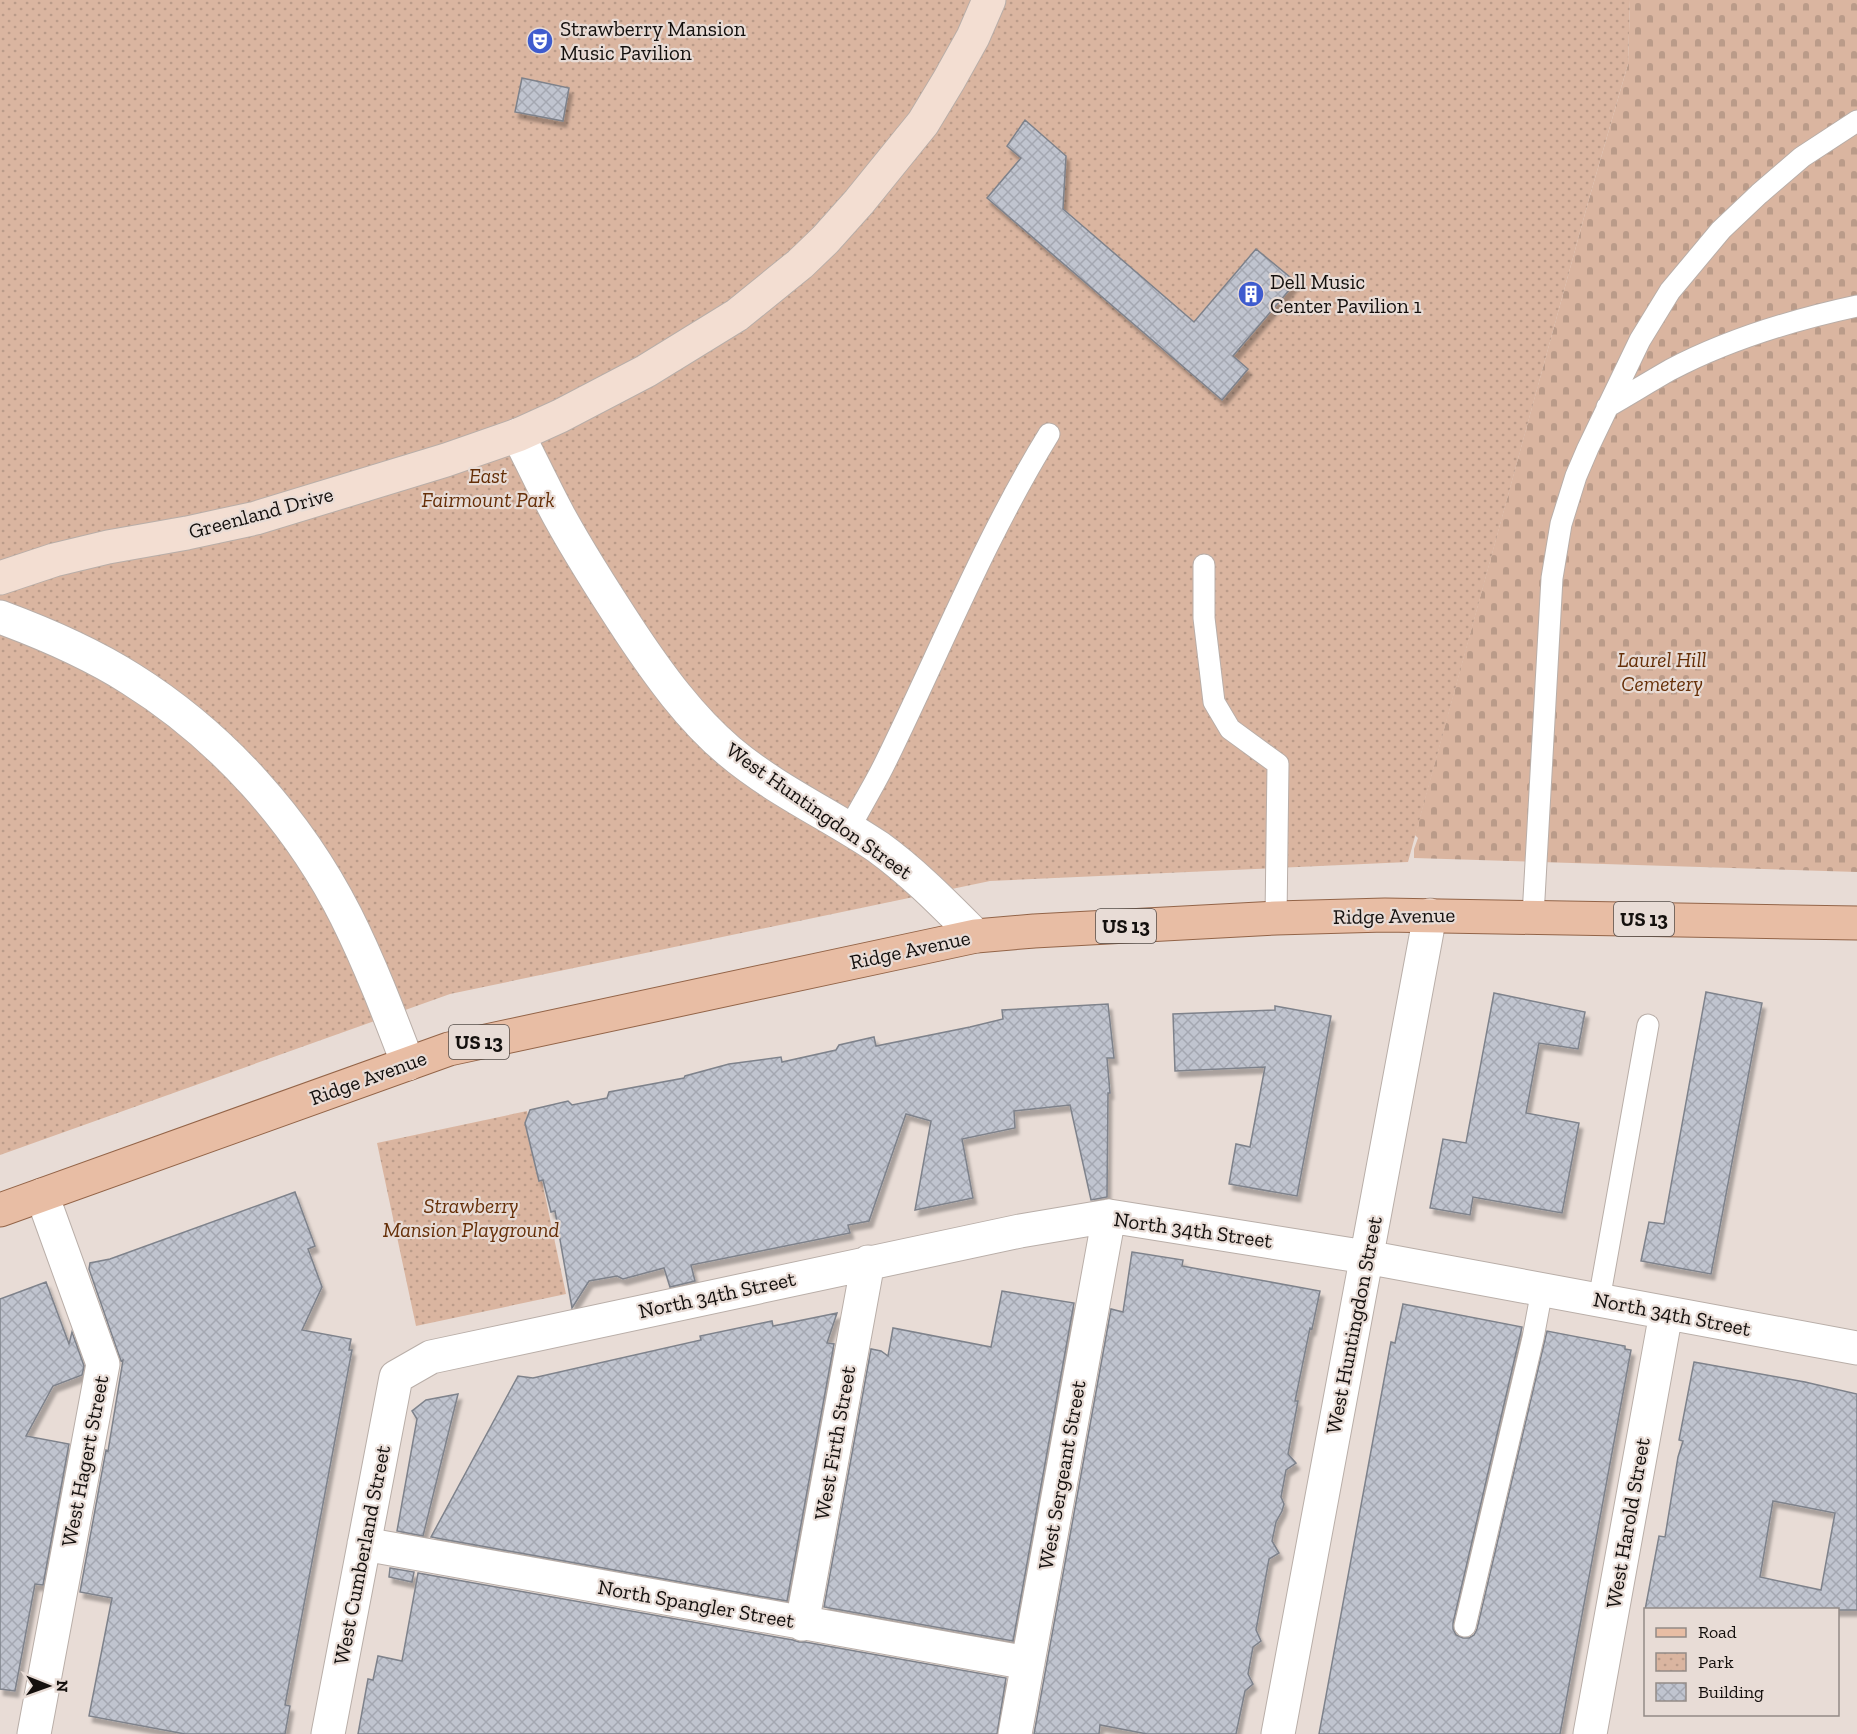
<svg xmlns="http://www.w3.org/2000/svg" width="1857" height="1734" viewBox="0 0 1857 1734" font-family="'Zilla Slab',serif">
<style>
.cemetery{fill:url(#cemetery-stones)}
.park{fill:url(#park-dots)}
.building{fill:url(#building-cross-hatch);stroke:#7e828b;stroke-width:1.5;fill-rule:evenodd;filter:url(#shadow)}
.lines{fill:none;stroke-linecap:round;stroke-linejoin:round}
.service-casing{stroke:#b9aea8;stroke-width:23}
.minor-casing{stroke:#b9aea8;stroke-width:35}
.tertiary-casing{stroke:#b9aea8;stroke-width:35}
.secondary-casing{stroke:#b9aea8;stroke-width:35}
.primary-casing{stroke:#936448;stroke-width:35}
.service{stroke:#fff;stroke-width:21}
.minor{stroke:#fff;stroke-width:33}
.tertiary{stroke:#fff;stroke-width:33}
.secondary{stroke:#f3ded2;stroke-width:33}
.primary{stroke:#e8bda4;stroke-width:33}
.labels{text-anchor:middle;stroke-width:4.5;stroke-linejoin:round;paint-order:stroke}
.shield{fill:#e8dcd6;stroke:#544d4a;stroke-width:1.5}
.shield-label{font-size:20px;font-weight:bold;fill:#14100e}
.poi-label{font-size:21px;fill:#14100e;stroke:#e8dcd6;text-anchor:start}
.park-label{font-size:21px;font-style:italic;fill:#652f08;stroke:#e8dcd6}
.street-label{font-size:21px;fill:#14100e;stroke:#e8dcd6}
</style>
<defs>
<pattern id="cemetery-stones" width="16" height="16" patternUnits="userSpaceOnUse" patternTransform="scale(1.5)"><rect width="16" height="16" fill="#dab5a0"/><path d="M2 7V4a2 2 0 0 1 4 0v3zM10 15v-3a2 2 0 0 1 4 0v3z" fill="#ba9b89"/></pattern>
<pattern id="park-dots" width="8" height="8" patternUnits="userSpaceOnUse" patternTransform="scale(1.5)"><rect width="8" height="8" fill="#dab5a0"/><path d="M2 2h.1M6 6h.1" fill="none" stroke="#ba9b89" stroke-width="1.8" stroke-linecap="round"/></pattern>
<pattern id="building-cross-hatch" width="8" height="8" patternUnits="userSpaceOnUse" patternTransform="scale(1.5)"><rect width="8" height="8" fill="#c0c4cf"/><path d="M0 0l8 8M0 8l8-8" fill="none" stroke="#a4a7b1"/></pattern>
<filter id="shadow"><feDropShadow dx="3.5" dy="6" stdDeviation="1.5" flood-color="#0004"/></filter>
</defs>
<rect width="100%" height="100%" fill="#e8dcd6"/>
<path class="cemetery" d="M1630 0H1857V872L1414 858V849L1418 838 1415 835 1589 199 1628 64Z"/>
<path class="park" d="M0 0H1630L1628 64 1589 199 1408 862 990 881 450 994 0 1155Z
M527 1111 566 1294 416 1326 377 1143Z"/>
<path class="building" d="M522 78 569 88 563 121 515 112Z
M1025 120 1066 156 1063 209 1194 322 1256 249 1296 282 1233 356 1248 369 1222 400 987 198 1021 158 1007 146Z
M1706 992 1762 1003 1711 1274 1641 1261 1649 1222 1664 1224Z
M1494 993 1585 1012 1578 1049 1539 1043 1526 1113 1579 1123 1562 1213 1473 1197 1470 1215 1430 1208 1443 1139 1466 1143Z
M1108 1004 1114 1058H1107L1110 1093H1108L1107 1197 1091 1200 1070 1105 1014 1111 1015 1128 962 1139 973 1198 915 1210 931 1121 906 1114 869 1221 848 1225 850 1233 691 1265 695 1281 670 1287 664 1268 623 1279 617 1276 589 1281 572 1308 555 1211 551 1212 543 1180 539 1181 525 1123 530 1110 568 1101 572 1105 607 1098 609 1092 684 1078 685 1076 729 1064 781 1057 782 1062 836 1050 839 1045 874 1037 876 1046 970 1027 1003 1019 1002 1010Z
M1275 1006 1331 1016 1297 1196 1229 1184 1236 1144 1250 1147 1265 1067 1175 1071 1173 1014 1275 1010Z
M295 1192 315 1246 308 1249 322 1287 302 1330 351 1339 349 1350H352L285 1705 290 1706 285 1734H185L89 1716 112 1598 80 1592 106 1450 108 1451 123 1360 121 1361 89 1269 90 1263 110 1259Z
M1132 1252 1183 1260 1182 1266 1320 1291 1312 1329 1310 1328 1295 1401H1298L1288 1454 1296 1463 1286 1470 1281 1497 1284 1504 1282 1511 1276 1522 1272 1541 1279 1553 1269 1559 1256 1630 1261 1641 1253 1647 1248 1674 1253 1684 1245 1691 1236 1734H1147L1100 1725 1099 1734H1034L1111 1309 1123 1312Z
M46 1282 69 1344 72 1332 84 1366 82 1375 53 1386 26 1436 69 1444 43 1585 35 1584 15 1691 0 1689V1299Z
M1002 1291 1074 1303 1013 1641 824 1607 871 1349 881 1351 888 1356 893 1328 991 1347Z
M1403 1304 1522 1327 1453 1623V1629L1456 1635 1463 1638H1469L1474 1635 1477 1629 1547 1331 1625 1346V1349L1631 1350 1560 1734H1319L1391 1342 1395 1343Z
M837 1313 827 1343 834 1344 787 1601 431 1537 518 1376 533 1378 701 1340 700 1336 772 1321 773 1326Z
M1694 1362 1805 1382 1857 1394V1610H1645L1659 1536 1665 1537 1678 1457 1683 1441 1679 1440ZM1773 1501 1835 1513 1821 1590 1760 1577Z
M458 1394 423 1536 397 1531 417 1419 412 1411 426 1400Z
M390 1568 414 1572 412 1582 389 1577Z
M418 1573 793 1640 799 1642H805L1006 1678 997 1734H358L368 1679 373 1680 378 1656 402 1661Z"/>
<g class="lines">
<defs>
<path id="service" d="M1607 407C1628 395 1649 382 1670 370 1729 339 1792 320 1857 306
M1204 565V618L1214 702 1230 729 1278 764 1276 918
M849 829C861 806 875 784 886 761 940 651 985 538 1049 434
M1533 916 1552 578 1561 524 1576 476 1588 448 1640 340 1670 291 1721 230 1759 194 1802 157 1857 121
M1599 1300 1648 1025
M1465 1626 1533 1338 1542 1290"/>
<path id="minor" d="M364 1544 1028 1663
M802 1624 868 1262
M34 1734 103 1364 42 1195
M328 1734 396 1377 431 1357 1020 1231 1109 1216 1366 1257 1857 1348
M1015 1734 1109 1216
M1278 1734 1430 915
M1590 1734 1666 1313"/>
<path id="tertiary" d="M518 435C532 462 545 490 559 516 581 556 606 595 631 633 659 675 690 718 729 751 775 790 829 814 878 847 914 873 945 905 976 936
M0 617C46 634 90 653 131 679 222 736 298 821 346 916 370 964 389 1014 408 1064"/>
<path id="secondary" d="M0 578 54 560 108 547 187 533 256 518 446 460 518 435 560 416 646 371 737 315 800 264 825 240 859 202 923 123 949 80 973 37 989 0"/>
<path id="primary" d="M0 1210 449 1049 976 936 1034 931 1276 918 1385 915 1857 923"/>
</defs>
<use href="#service" class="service-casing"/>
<use href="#minor" class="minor-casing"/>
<use href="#tertiary" class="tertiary-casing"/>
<use href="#secondary" class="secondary-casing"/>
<use href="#primary" class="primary-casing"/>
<use href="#service" class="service"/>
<use href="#minor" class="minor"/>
<use href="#tertiary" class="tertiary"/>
<use href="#secondary" class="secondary"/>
<use href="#primary" class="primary"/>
</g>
<defs>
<symbol id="theatre-disc" viewBox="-11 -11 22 22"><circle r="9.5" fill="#3e5bce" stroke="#e8dcd6"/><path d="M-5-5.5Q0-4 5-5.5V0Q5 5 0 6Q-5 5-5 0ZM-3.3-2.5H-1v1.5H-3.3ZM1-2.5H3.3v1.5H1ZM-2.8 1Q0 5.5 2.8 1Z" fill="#fff"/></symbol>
<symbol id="building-disc" viewBox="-11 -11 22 22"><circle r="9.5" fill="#3e5bce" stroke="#e8dcd6"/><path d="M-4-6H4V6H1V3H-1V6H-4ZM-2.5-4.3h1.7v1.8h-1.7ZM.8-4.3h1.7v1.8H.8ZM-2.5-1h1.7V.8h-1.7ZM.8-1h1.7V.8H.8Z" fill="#fff"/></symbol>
</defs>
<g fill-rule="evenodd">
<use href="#theatre-disc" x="525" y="26" width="30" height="30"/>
<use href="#building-disc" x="1236" y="279" width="30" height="30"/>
</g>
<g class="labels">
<g class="shield">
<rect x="1614" y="902" width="60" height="34" rx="4.5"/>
<rect x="1096" y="909" width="60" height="34" rx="4.5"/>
<rect x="449" y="1025" width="60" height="34" rx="4.5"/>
</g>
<g class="shield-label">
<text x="1644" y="926">US 13</text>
<text x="1126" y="933">US 13</text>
<text x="479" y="1049">US 13</text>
</g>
<g class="poi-label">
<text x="560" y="36">Strawberry Mansion<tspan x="560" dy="24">Music Pavilion</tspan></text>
<text x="1270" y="289">Dell Music<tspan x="1270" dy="24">Center Pavilion 1</tspan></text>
</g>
<g class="park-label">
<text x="488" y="483">East<tspan x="488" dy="24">Fairmount Park</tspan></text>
<text x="1662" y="667">Laurel Hill<tspan x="1662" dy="24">Cemetery</tspan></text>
<text x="471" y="1213">Strawberry<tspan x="471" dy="24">Mansion Playground</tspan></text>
</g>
<g class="street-label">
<text transform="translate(261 513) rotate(-15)" y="7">Greenland Drive</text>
<text transform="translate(819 811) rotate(35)" y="7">West Huntingdon Street</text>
<text transform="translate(1394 916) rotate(-1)" y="7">Ridge Avenue</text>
<text transform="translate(910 950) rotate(-12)" y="7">Ridge Avenue</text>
<text transform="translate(368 1078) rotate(-20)" y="7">Ridge Avenue</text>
<text transform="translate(1193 1230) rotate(8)" y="7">North 34th Street</text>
<text transform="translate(717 1295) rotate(-12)" y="7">North 34th Street</text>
<text transform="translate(1672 1314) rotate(11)" y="7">North 34th Street</text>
<text transform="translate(1354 1325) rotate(-79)" y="7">West Huntingdon Street</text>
<text transform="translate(835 1443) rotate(-80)" y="7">West Firth Street</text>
<text transform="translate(85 1461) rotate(-79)" y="7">West Hagert Street</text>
<text transform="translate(1062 1475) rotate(-80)" y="7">West Sergeant Street</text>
<text transform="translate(1628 1523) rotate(-80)" y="7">West Harold Street</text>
<text transform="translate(362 1555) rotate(-79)" y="7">West Cumberland Street</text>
<text transform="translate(696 1604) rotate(10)" y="7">North Spangler Street</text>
</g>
</g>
<rect x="1644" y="1608" width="195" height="108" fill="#e8dcd6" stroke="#938a86" stroke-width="1.5"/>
<rect x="1656" y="1628" width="30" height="9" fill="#e8bda4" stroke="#938a86" stroke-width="1.5"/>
<text x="1698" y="1638" font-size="18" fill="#14100e">Road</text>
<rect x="1656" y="1653" width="30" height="18" fill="url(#park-dots)" stroke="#938a86" stroke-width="1.5"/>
<text x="1698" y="1668" font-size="18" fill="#14100e">Park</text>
<rect x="1656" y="1683" width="30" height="18" fill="url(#building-cross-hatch)" stroke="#938a86" stroke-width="1.5"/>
<text x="1698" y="1698" font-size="18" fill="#14100e">Building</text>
<g transform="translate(48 1686) rotate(91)" stroke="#e8dcd6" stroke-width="4.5" paint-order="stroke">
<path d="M0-4.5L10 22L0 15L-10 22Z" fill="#14100e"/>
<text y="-9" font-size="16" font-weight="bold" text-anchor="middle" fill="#14100e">N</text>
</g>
</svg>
